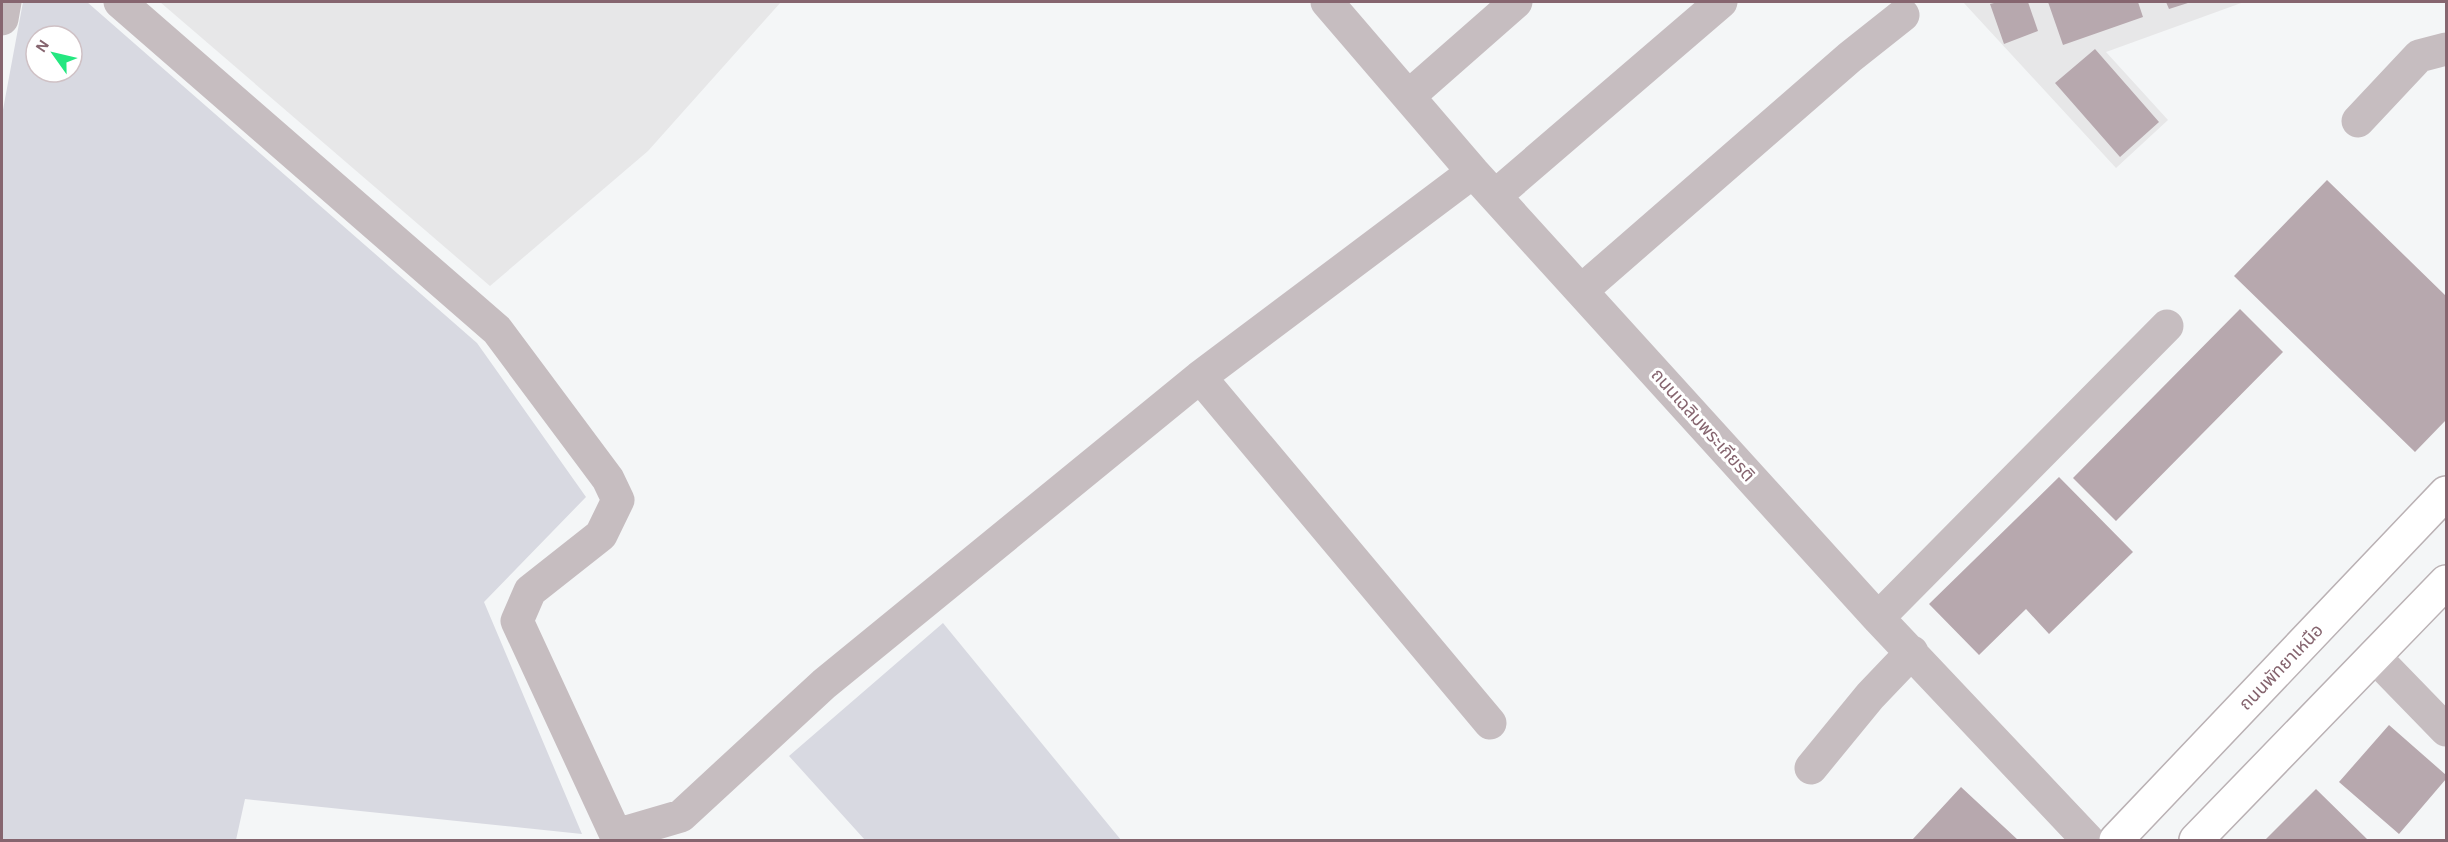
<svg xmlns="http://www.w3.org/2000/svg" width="2448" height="842" viewBox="0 0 2448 842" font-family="'Alegreya Sans','Noto Sans Thai',sans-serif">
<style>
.built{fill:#e7e7e8}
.green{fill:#d8d9e1;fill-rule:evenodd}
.building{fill:#b7a8ae}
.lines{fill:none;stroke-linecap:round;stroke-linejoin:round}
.major-casing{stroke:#bab1b4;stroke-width:36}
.minor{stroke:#c6bdc0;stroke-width:33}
.major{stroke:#fff;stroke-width:33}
.labels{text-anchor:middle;stroke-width:6;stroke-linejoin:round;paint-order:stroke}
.street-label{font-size:18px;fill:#86656f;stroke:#fff}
</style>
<rect width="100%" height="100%" fill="#f4f6f7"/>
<path class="built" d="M160 2H781L648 151 490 286Z
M1963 2H2244L2106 52 2168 120 2116 168Z"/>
<path class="green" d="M23 2H87L477 343 586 497 484 602 582 834 245 799 236 840H2V115ZM36 36H72V72H36Z
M943 623 1121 840H865L789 756Z"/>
<path class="building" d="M1998 2H2028L2038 31 2004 44 1990 4Z
M2048 2H2138L2143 17 2063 45Z
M2166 2H2191L2169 9Z
M2095 49 2159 122 2120 157 2055 83Z
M2327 180 2446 296V420L2415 452 2234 276Z
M2240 309 2283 352 2116 521 2073 478Z
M2059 477 2133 552 2049 634 2026 609 1979 655 1929 604Z
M2389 725 2446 775V779L2399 834 2339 782Z
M1961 787 2018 840H1912Z
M2316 789 2368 840H2265Z"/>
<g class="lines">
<defs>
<path id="major" d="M2116 840 2446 493
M2196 840 2446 582"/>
</defs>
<use href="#major" class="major-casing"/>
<path class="minor" d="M120 2 497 330 608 479 618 500 601 535 530 591 517 621 616 835 681 816 824 684 1200 377 1473 172
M1327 2 1473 172 1581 291 1878 618 2088 840
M2 19 5 2
M1409 96 1516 2
M2358 121 2419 56 2446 49
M1495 196 1721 2
M1581 291 1850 57 1903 15
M1200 377 1490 723
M1878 618 2167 326
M2374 656 2446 730
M1811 768 1870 696 1912 652"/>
<use href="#major" class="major"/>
</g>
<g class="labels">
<g class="street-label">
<text transform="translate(1703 425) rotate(48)" y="6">ถนนเฉลิมพระเกียรติ</text>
<text transform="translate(2281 667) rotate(-46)" y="6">ถนนพัทยาเหนือ</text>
</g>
</g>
<rect width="2448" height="842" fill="none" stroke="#86656f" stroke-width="6"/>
<g transform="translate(54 54) rotate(304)"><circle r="28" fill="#ffffff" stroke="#cfc1c5" stroke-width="1.5"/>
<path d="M0-4.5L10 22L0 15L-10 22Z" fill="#24e780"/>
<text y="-9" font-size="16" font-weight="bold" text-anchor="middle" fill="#86656f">N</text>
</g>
</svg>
